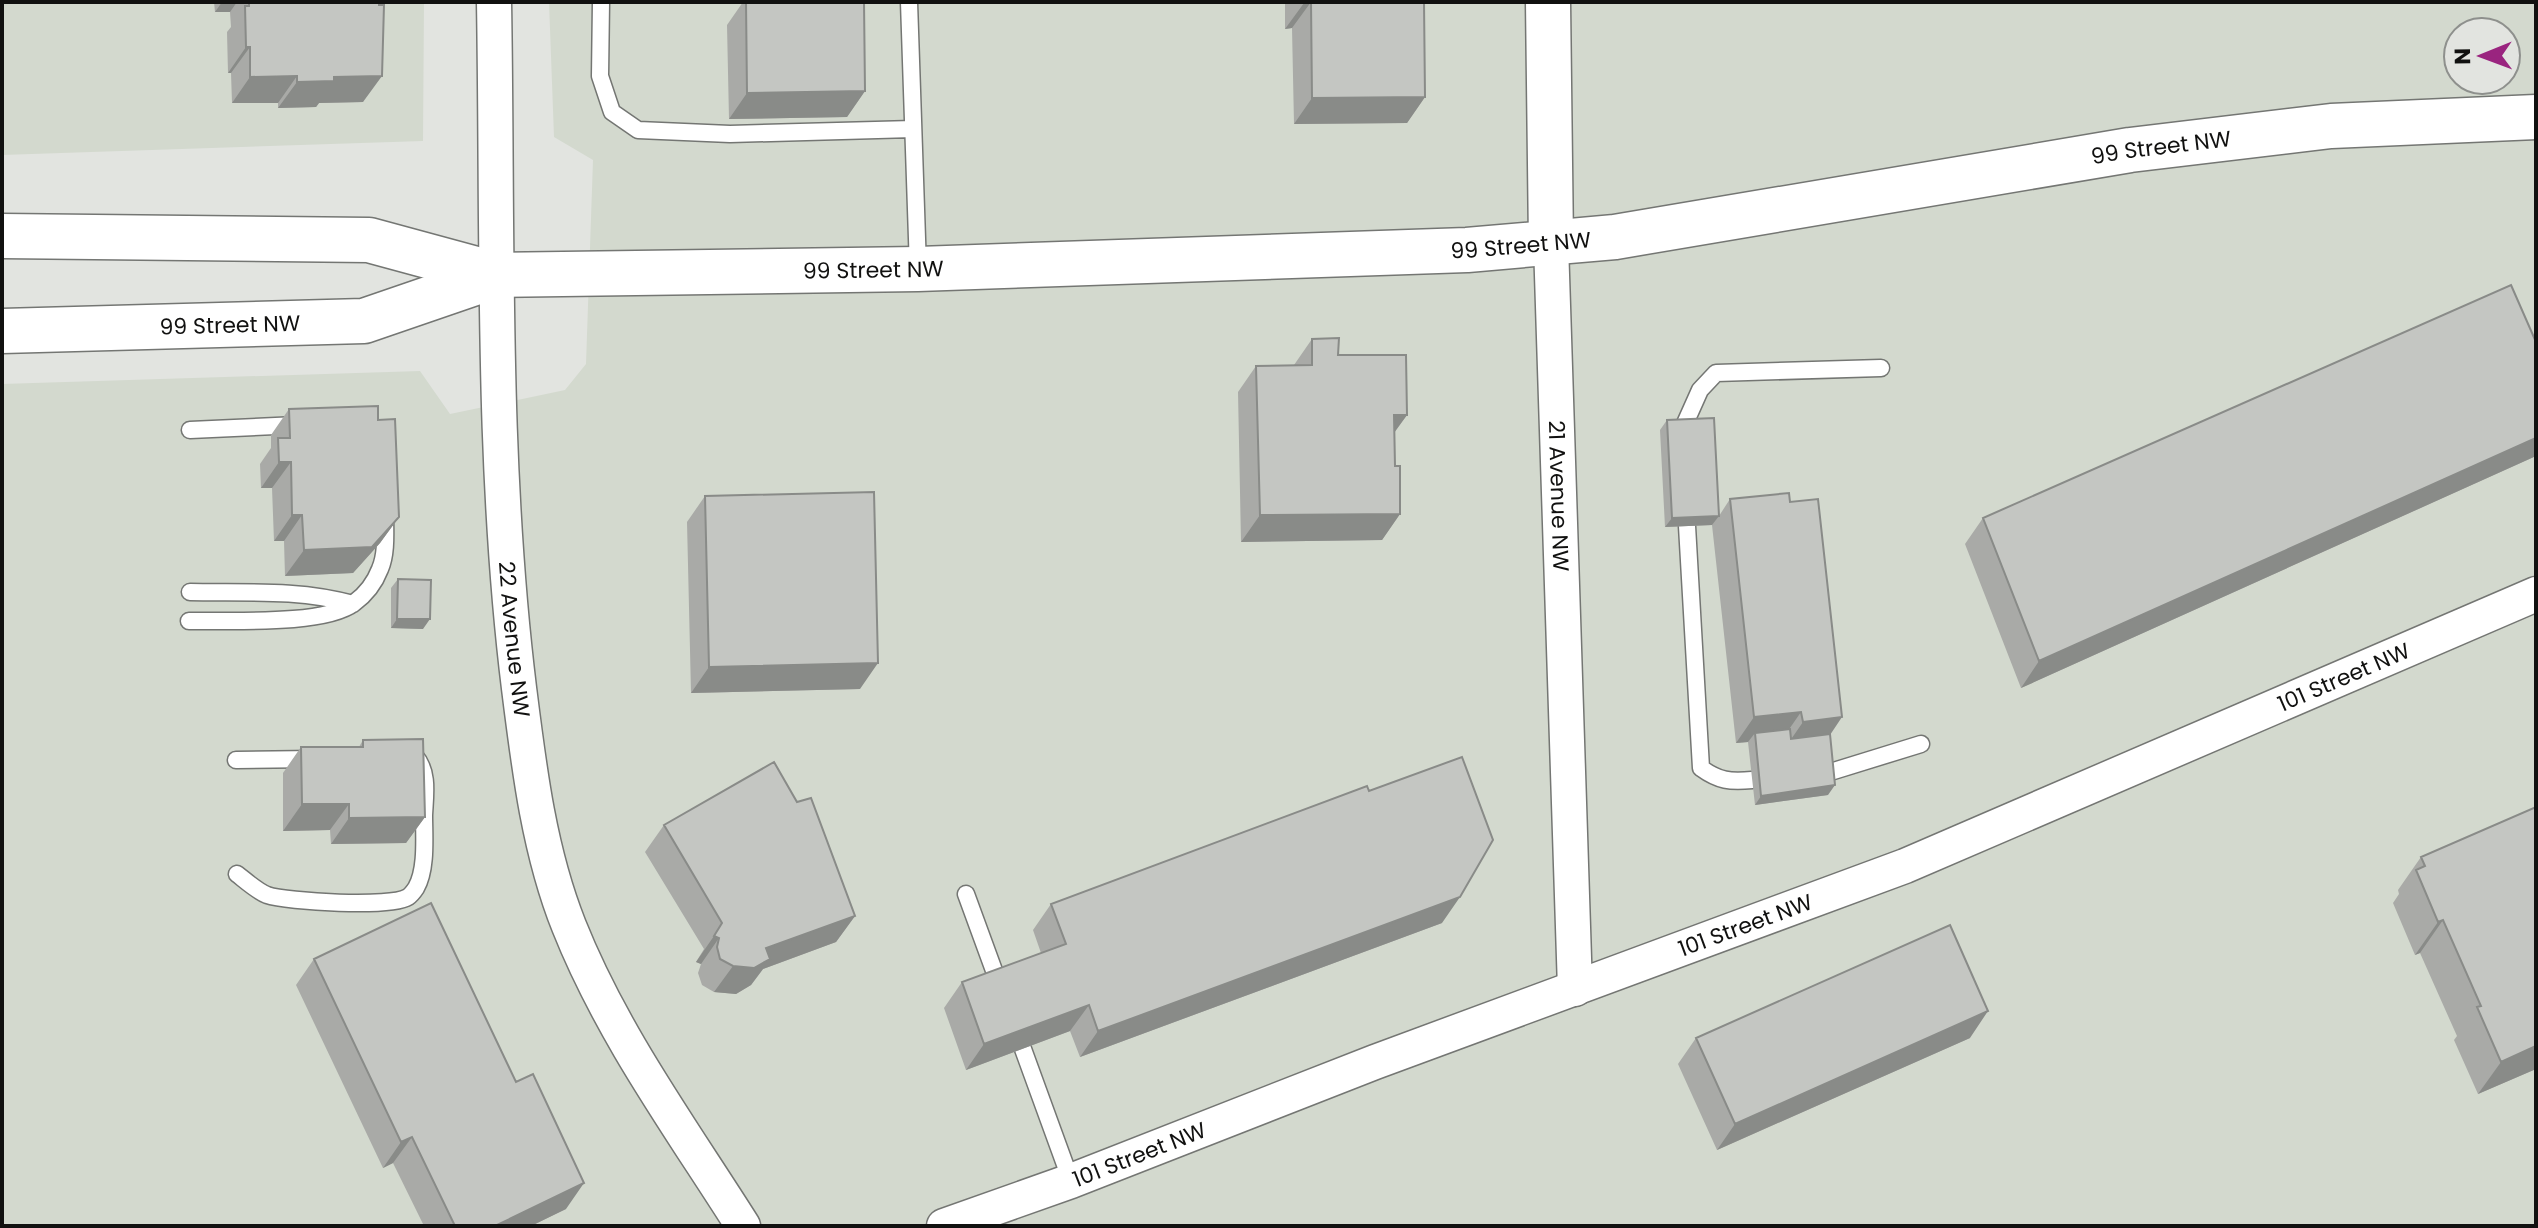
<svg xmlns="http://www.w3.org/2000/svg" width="2538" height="1228" viewBox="0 0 2538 1228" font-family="Poppins,sans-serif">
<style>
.built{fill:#d3d9ce;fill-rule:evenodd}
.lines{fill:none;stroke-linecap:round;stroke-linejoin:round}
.lane-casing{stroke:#747673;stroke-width:19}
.street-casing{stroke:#747673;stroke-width:37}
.secondary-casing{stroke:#747673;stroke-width:47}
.lane{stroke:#fff;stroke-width:16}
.street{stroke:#fff;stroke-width:34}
.secondary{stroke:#fff;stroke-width:44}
.wall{fill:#a9aaa7}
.shaded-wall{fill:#898b88}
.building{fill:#c4c6c2;stroke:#898b88;stroke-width:2}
.labels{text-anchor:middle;stroke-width:7;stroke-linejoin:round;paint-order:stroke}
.street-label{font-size:22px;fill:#111110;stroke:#e2e4e0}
</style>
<rect width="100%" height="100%" fill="#e2e4e0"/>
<path class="built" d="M2 2H424L423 141 2 155Z
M549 2H2536V1226H2V384L420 371 450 414 565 390 586 364 593 160 554 137ZM2458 32H2506V80H2458Z"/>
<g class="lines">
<defs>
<path id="lane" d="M601 2 600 76 612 112 638 130 730 134 913 129
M909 2 918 268
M1683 428 1700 390 1716 373 1881 368
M190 430 297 425
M1687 526 1701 768C1719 781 1730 782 1752 780
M190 592C244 593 300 589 353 604
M189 621C229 620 324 626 354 603 365 595 375 582 380 569 387 553 385 531 385 514
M236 760 315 759
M1827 773 1921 744
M237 874C246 881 257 891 267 895 288 902 391 908 408 897 411 895 414 891 416 888 427 869 424 836 424 815 425 795 429 772 415 756
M966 894 1000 987
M1023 1049 1071 1181"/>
<g id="street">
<path id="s1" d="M494 2C498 231 491 461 519 688 529 768 539 851 569 926 612 1034 681 1128 743 1226"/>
<path id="s2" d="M1551 244 1575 989"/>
<path id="s3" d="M944 1226 1071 1181 1375 1062 1905 866 2536 594"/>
</g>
<g id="secondary">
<path d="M1548 2 1551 244"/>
<path id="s4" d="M2 236 369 240 498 275 918 269 1467 250 1615 237 2130 150 2331 126 2536 117"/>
<path id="s5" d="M2 331 364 321 498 275"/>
</g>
</defs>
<use href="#lane" class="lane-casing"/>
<use href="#street" class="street-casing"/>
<use href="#secondary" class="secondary-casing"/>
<use href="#lane" class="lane"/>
<use href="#street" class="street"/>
<use href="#secondary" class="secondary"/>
</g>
<path class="wall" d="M214 2H384L382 5 363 102 319 103 316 107 278 108V103H232L231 73H228L227 32 231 27 230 12H215Z
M743 2H864L865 91 847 117 729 119 727 25Z
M1285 2H1424L1425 97 1407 123 1294 124 1292 28 1285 29Z
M1312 339 1338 355 1407 415 1394 433 1395 466 1400 514 1382 540 1241 542 1238 392 1256 366 1294 365Z
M2536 342V456L2021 688 1965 544 1983 518Z
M289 409 378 420 399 517 380 543 353 573 285 576 284 541H274L272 488H261L260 464 271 448V435Z
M1667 420 1719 516 1730 499 1790 502 1830 734 1828 795 1755 805 1748 742 1736 743 1712 525 1665 527 1660 430Z
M705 496 860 689 691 693 687 522Z
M398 579 423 629 391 628V588Z
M363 740 425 817 406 843 331 844 330 830 283 831V773L301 747H359Z
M2536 807V1069L2478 1094 2454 1040 2457 1036 2420 953 2415 955 2393 903 2399 894 2398 890 2421 857Z
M664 825 855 916 836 942 763 969 751 985 736 994 714 992 702 985 698 973 701 964 696 962 704 949 645 852Z
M1051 904 1442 923 1080 1057 1070 1031 966 1070 944 1008 962 982 1041 953 1033 930Z
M314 959 566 1209 531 1226H424L393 1163 383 1168 296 985Z
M1696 1038H1970L1717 1150 1678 1064Z"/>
<path class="shaded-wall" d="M222 2H237L230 12H215Z
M1311 2 1292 28 1285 29 1304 3Z
M246 47H250L231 73H228Z
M297 76 278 103H232L250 77Z
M382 76 363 102 319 103 316 107 278 108 297 82 334 77Z
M865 91 847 117 729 119 747 93Z
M1425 97 1407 123 1294 124 1312 98Z
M1394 415H1407L1388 441Z
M2536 438V456L2021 688 2039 661Z
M279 462H291L272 488H261Z
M1400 514 1382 540 1241 542 1260 515Z
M292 515H302L284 541H274Z
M1719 516 1712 525 1665 527 1672 518Z
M399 517 380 543 353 573 285 576 304 550Z
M397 619H430L423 629 391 628Z
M878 663 860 689 691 693 709 667Z
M1801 712 1783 738 1755 733 1748 742 1736 743 1754 717Z
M1842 717 1824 744 1785 748 1803 722Z
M1835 785 1828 795 1755 805 1761 796Z
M302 804H349L330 830 283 831Z
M425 817 406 843 331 844 349 818Z
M1460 897 1442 923 1080 1057 1098 1031Z
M855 916 836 942 763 969 751 985 736 994 714 992 733 966 766 948Z
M2443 920 2420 953 2415 955 2438 922Z
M714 936 719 938 701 964 696 962Z
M1089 1005 1070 1031 966 1070 984 1044Z
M1988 1011 1970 1038 1717 1150 1735 1124Z
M2536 1046V1069L2478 1094 2501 1062Z
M412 1137 393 1163 383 1168 401 1142Z
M584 1183 566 1209 531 1226H495Z"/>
<path class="building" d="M249 2H379V5H384L382 76 334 77V81L297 82V76L250 77V47H246L245 6H249Z
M746 2H864L865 91 747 93Z
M1304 2H1424L1425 97 1312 98 1311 2Z
M2511 285 2536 342V438L2039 661 1983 518Z
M1339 338 1338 355H1406L1407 415H1394L1395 466H1400V514L1260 515 1256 366 1312 365V339Z
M378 406V420L395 419 399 517 372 547 304 550 302 515H292L291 462H279L278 438H290L289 409Z
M1714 418 1719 516 1672 518 1667 420Z
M874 492 878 663 709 667 705 496Z
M1789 493 1790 502 1818 499 1842 717 1803 722 1801 712 1754 717 1730 499Z
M398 579 431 580 430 619H397Z
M1790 729 1791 739 1830 734 1835 785 1761 796 1755 733Z
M423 739 425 817 349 818V804H302L301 747H363V740Z
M1462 757 1493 840 1460 897 1098 1031 1089 1005 984 1044 962 982 1066 944 1051 904 1367 786 1369 791Z
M774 762 797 802 811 798 855 916 766 948 770 959 754 968 733 966 720 959 717 947 719 938 714 936 722 923 664 825Z
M2536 807V1046L2501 1062 2477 1007 2481 1006 2443 920 2438 922 2416 870 2425 866 2421 857Z
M431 903 516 1082 533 1074 584 1183 495 1226H455L412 1137 401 1142 314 959Z
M1950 925 1988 1011 1735 1124 1696 1038Z"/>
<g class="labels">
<g class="street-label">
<text dy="8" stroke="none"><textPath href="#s4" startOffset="2172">99 Street NW</textPath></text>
<text dy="8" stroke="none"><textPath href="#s4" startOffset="1524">99 Street NW</textPath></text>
<text dy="8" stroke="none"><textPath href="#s4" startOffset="876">99 Street NW</textPath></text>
<text dy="8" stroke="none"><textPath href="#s5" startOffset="228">99 Street NW</textPath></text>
<text dy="8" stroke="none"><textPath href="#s2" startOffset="252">21 Avenue NW</textPath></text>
<text dy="8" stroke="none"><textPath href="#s1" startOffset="638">22 Avenue NW</textPath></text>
<text dy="8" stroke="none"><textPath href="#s3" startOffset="1504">101 Street NW</textPath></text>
<text dy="8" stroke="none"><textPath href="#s3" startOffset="856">101 Street NW</textPath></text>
<text dy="8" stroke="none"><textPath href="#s3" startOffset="208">101 Street NW</textPath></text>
</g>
</g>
<rect width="2538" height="1228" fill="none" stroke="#111110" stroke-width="8"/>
<g transform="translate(2482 56) rotate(269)"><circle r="38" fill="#e2e4e0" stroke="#8e908d" stroke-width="2"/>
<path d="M0-6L14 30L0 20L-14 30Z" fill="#9a247f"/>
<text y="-12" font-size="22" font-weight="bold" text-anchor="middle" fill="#111110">N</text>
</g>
</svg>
